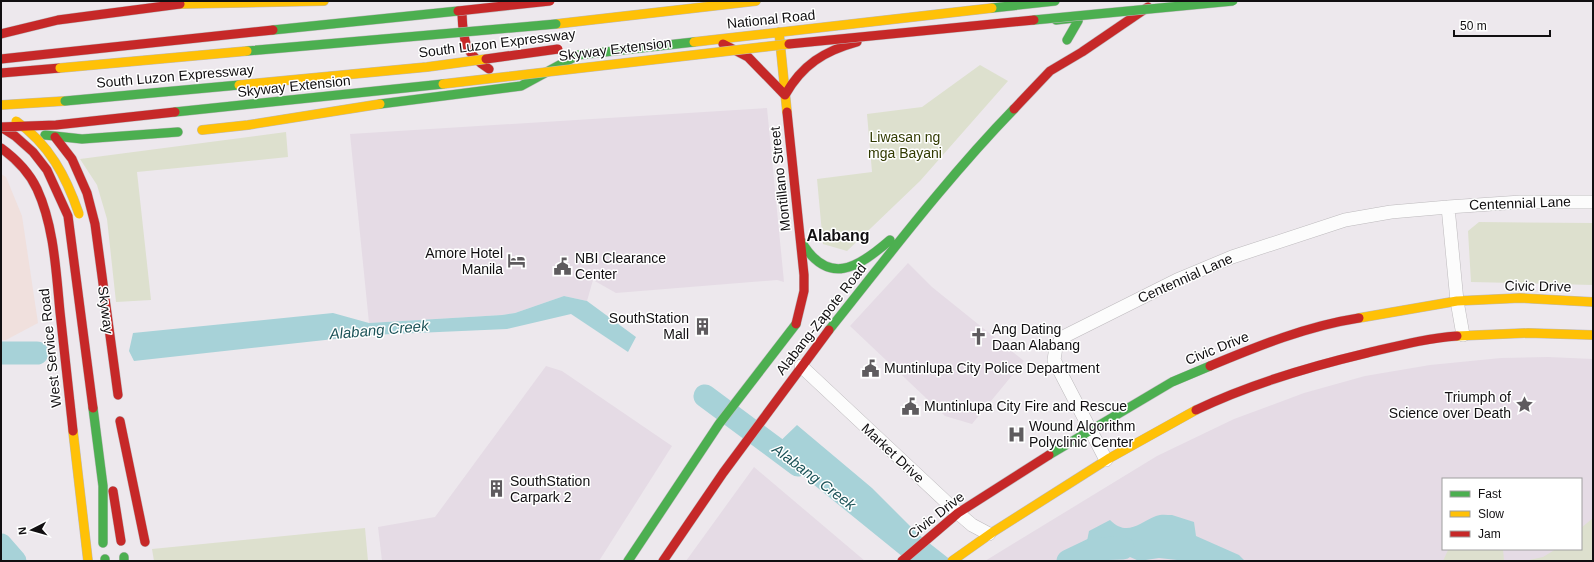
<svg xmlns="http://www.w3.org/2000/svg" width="1594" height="562" viewBox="0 0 1594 562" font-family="Helvetica,sans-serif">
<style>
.built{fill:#e5dbe5;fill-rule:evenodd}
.industrial{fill:#f0e0dd}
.green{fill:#dde0ce}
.water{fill:#a7d2d8}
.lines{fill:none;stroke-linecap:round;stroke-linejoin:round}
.river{stroke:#a7d2d8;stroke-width:23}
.street-casing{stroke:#bdbabd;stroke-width:14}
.fast-casing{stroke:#bdbabd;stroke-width:10}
.slow-casing{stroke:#bdbabd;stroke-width:10}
.jam-casing{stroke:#bdbabd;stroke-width:10}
.street{stroke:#fcfcfc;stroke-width:13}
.fast{stroke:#4caf50;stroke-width:9}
.slow{stroke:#ffc107;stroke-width:9}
.jam{stroke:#c62828;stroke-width:9}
.fast-bridge-casing{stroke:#bdbabd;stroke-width:10;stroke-linecap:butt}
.slow-bridge-casing{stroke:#bdbabd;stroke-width:10;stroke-linecap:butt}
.jam-bridge-casing{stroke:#bdbabd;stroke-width:10;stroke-linecap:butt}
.fast-bridge{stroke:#4caf50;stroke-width:9}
.slow-bridge{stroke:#ffc107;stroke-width:9}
.jam-bridge{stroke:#c62828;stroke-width:9}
.labels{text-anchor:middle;stroke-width:3;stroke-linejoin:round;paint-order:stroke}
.street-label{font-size:14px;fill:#110f11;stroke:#fff}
.park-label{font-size:14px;fill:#313a01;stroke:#fff}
.poi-label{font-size:14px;fill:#110f11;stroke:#fff;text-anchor:start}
.water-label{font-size:15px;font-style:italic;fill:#1c5358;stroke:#fff}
.quarter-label{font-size:16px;font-weight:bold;fill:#110f11;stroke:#fff}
</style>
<rect width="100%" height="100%" fill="#ede8ed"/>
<path class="built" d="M767 108 784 282 777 280 616 293 593 280 587 301 564 296 515 313 502 315 369 323 350 134Z
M908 263 932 287 1024 361 972 424 945 416 850 326Z
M1548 357 1593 359V561H985L1157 456 1234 419 1304 393 1365 376 1430 365 1501 358ZM1443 479H1581V549H1443Z
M546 366 562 371 672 446 599 561H382L378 527 435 517Z
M754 467 865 561H686Z"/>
<path class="industrial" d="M1 174 6 177 22 216 38 323 6 340H1Z"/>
<path class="green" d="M980 65 1008 81 920 181 847 251 823 244 817 179 872 172 867 114 922 107Z
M286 132 288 157 137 172 151 300 116 302 107 219 97 185 80 159Z
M1479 222 1593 223V285L1471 282 1468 231Z
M1593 518V561H1525L1543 557 1556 549H1581V528Z
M365 528 368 561H154L152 549Z
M1457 549H1503L1504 561H1443L1448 550Z"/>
<path class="water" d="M564 296 587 301 636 337 628 352 571 314 507 329 371 335 134 361 129 351 133 333 333 313 369 323 502 315 515 313Z
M797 425 872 488 919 535 952 561H908L771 450Z
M1172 515 1194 522 1196 536 1239 555 1245 561H1186L1159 558 1139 561 1121 553 1100 556 1085 544 1087 541 1089 531 1110 520C1127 537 1139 523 1156 516 1161 514 1167 515 1172 515Z"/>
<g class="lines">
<path class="river" d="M1 353H37
M705 396 798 465
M1 545 15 561
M1068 561 1093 549 1123 548"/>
<defs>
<path id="street" d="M1448 207 1457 301 1463 335
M801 366 958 513 972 525 989 534
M1106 460 1054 360 1056 347 1063 337 1177 280 1232 257 1345 220 1391 212 1448 207 1521 202H1593"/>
<path id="fast" d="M992 8 1055 1
M1056 20 1074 18 1078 21 1067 40
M380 104 521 86 578 55 694 42
M45 135 82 139 178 132
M801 241C828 287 858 268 890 240
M829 330C889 255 947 178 1014 109
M93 408 103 486V543
M1049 455 1172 382 1210 366
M124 557V561
M105 559V561
M628 561 719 424 796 324"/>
<path id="slow" d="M180 4 324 1
M556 24 756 1
M779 32 787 112
M694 42 992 8
M1 105 65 101
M202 130 248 125 380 104
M1359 318 1457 301 1520 298 1593 302
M1457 336 1528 333 1593 335
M73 431 88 561
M952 561 993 532 1108 459 1196 410"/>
<path id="jam" d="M462 14C463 41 465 54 489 69
M1 34 58 20 180 4
M723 44 748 57 785 95
M1 73 60 68
M785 95C802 65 824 51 857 42
M1014 109 1050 71 1082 52 1148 7
M787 112 804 275V291L796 324
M1 127 15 136 33 152 47 170 68 216 93 408
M55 137 72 159 87 193 95 224 118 395
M1 148C16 159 29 172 37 189 54 226 56 271 60 312 64 351 69 391 73 431
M1210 366C1258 346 1307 326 1359 318
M1196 410C1250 384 1308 367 1367 353 1397 346 1427 338 1457 336
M120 421 145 542
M113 491 121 541
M663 561 723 473 829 330
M902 561 958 513 1049 455"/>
</defs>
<use href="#street" class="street-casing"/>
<use href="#fast" class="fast-casing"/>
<use href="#slow" class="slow-casing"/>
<use href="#jam" class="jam-casing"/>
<use href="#street" class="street"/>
<use href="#fast" class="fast"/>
<use href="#slow" class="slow"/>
<use href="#jam" class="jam"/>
<defs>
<path id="fast-bridge" d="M1034 20 1233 1
M273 30 458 11
M247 51 556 24
M65 101 239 85
M175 112 443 84"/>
<path id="slow-bridge" d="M60 68 247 51
M443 84 789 44
M239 85 427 67 486 59
M16 121C49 144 66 176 79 214"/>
<path id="jam-bridge" d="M458 11 550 1
M789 44 1034 20
M1 59 273 30
M486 59 558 49
M1 127 56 125 175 112"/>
</defs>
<use href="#fast-bridge" class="fast-bridge-casing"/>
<use href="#slow-bridge" class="slow-bridge-casing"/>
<use href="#jam-bridge" class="jam-bridge-casing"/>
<use href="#fast-bridge" class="fast-bridge"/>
<use href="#slow-bridge" class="slow-bridge"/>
<use href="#jam-bridge" class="jam-bridge"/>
</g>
<defs>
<symbol id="hotel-bare" viewBox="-9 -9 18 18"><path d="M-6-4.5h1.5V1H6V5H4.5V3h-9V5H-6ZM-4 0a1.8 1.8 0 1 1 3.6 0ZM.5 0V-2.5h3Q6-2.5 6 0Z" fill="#5e5b5e" stroke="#fff" stroke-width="2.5" paint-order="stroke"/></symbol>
<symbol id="civic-bare" viewBox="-9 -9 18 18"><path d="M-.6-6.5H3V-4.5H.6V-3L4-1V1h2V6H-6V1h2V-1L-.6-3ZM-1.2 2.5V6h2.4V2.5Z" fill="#5e5b5e" stroke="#fff" stroke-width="2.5" paint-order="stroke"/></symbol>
<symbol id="building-bare" viewBox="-9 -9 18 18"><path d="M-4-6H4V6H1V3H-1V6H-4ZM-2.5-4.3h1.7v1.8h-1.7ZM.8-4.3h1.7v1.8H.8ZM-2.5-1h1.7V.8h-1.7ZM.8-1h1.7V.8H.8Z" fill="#5e5b5e" stroke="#fff" stroke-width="2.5" paint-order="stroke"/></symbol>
<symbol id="church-bare" viewBox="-9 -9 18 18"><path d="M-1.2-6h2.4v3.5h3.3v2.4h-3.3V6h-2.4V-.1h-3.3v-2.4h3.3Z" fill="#5e5b5e" stroke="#fff" stroke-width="2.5" paint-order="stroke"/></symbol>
<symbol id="sight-bare" viewBox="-9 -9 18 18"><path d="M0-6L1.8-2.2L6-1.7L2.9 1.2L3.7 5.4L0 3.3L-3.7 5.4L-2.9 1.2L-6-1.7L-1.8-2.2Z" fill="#5e5b5e" stroke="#fff" stroke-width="2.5" paint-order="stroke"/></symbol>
<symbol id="hospital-bare" viewBox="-9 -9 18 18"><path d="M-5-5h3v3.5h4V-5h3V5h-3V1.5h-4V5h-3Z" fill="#5e5b5e" stroke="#fff" stroke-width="2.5" paint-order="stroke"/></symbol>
</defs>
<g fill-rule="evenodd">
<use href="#hotel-bare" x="504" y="248" width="25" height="25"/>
<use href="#civic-bare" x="550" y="254" width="25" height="25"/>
<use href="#building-bare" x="690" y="314" width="25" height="25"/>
<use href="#church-bare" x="966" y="324" width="25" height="25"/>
<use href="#civic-bare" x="858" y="356" width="25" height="25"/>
<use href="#sight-bare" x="1512" y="392" width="25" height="25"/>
<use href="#civic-bare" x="898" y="394" width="25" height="25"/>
<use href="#hospital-bare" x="1004" y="422" width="25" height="25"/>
<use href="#building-bare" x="484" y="476" width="25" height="25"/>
</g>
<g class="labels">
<g class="street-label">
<text transform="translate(771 19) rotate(-6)" y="5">National Road</text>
<text transform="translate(497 43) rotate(-7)" y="5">South Luzon Expressway</text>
<text transform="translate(615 49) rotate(-7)" y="5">Skyway Extension</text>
<text transform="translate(175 76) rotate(-5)" y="5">South Luzon Expressway</text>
<text transform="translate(294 86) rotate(-6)" y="5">Skyway Extension</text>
<text transform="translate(780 179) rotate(-96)" y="5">Montillano Street</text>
<text transform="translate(1520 203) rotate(-2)" y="5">Centennial Lane</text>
<text transform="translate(1185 278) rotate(-24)" y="5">Centennial Lane</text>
<text transform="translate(1538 286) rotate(1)" y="5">Civic Drive</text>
<text transform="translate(106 310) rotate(83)" y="5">Skyway</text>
<text transform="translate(821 319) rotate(-52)" y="5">Alabang-Zapote Road</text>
<text transform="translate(50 348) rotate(-96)" y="5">West Service Road</text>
<text transform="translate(1217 348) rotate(-22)" y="5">Civic Drive</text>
<text transform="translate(893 453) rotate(43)" y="5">Market Drive</text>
<text transform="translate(936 515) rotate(-38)" y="5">Civic Drive</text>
</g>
<g class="park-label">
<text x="905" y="142">Liwasan ng<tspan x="905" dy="16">mga Bayani</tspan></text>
</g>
<g class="poi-label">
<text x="503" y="258" text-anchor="end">Amore Hotel<tspan x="503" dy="16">Manila</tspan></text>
<text x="575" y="263">NBI Clearance<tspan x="575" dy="16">Center</tspan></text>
<text x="689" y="323" text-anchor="end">SouthStation<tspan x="689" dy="16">Mall</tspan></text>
<text x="992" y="334">Ang Dating<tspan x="992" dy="16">Daan Alabang</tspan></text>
<text x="884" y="373">Muntinlupa City Police Department</text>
<text x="1511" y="402" text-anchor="end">Triumph of<tspan x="1511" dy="16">Science over Death</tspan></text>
<text x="924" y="411">Muntinlupa City Fire and Rescue</text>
<text x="1029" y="431">Wound Algorithm<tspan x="1029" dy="16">Polyclinic Center</tspan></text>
<text x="510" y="486">SouthStation<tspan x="510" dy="16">Carpark 2</tspan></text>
</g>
<g class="water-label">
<text transform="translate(379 330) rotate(-5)" y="5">Alabang Creek</text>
<text transform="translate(814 477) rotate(37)" y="5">Alabang Creek</text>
</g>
<g class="quarter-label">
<text x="838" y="241">Alabang</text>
</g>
</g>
<rect width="1594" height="562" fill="none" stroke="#110f11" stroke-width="4"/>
<rect x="1442" y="478" width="140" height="72" fill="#ffffff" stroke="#a09fa0"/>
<rect x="1450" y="491" width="20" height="6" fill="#4caf50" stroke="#a09fa0"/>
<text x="1478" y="498" font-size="12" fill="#110f11">Fast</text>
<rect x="1450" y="511" width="20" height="6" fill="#ffc107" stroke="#a09fa0"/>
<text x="1478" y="518" font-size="12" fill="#110f11">Slow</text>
<rect x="1450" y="531" width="20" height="6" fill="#c62828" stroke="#a09fa0"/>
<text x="1478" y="538" font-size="12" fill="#110f11">Jam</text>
<g transform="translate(32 530) rotate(264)" stroke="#ffffff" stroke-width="3" paint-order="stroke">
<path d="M0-3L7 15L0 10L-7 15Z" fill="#110f11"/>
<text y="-6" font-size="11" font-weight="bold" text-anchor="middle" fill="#110f11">N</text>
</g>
<path d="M1454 30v6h96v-6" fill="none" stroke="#110f11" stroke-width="2"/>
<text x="1460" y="30" font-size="12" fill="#110f11" stroke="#ffffff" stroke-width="3" paint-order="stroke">50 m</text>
</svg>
